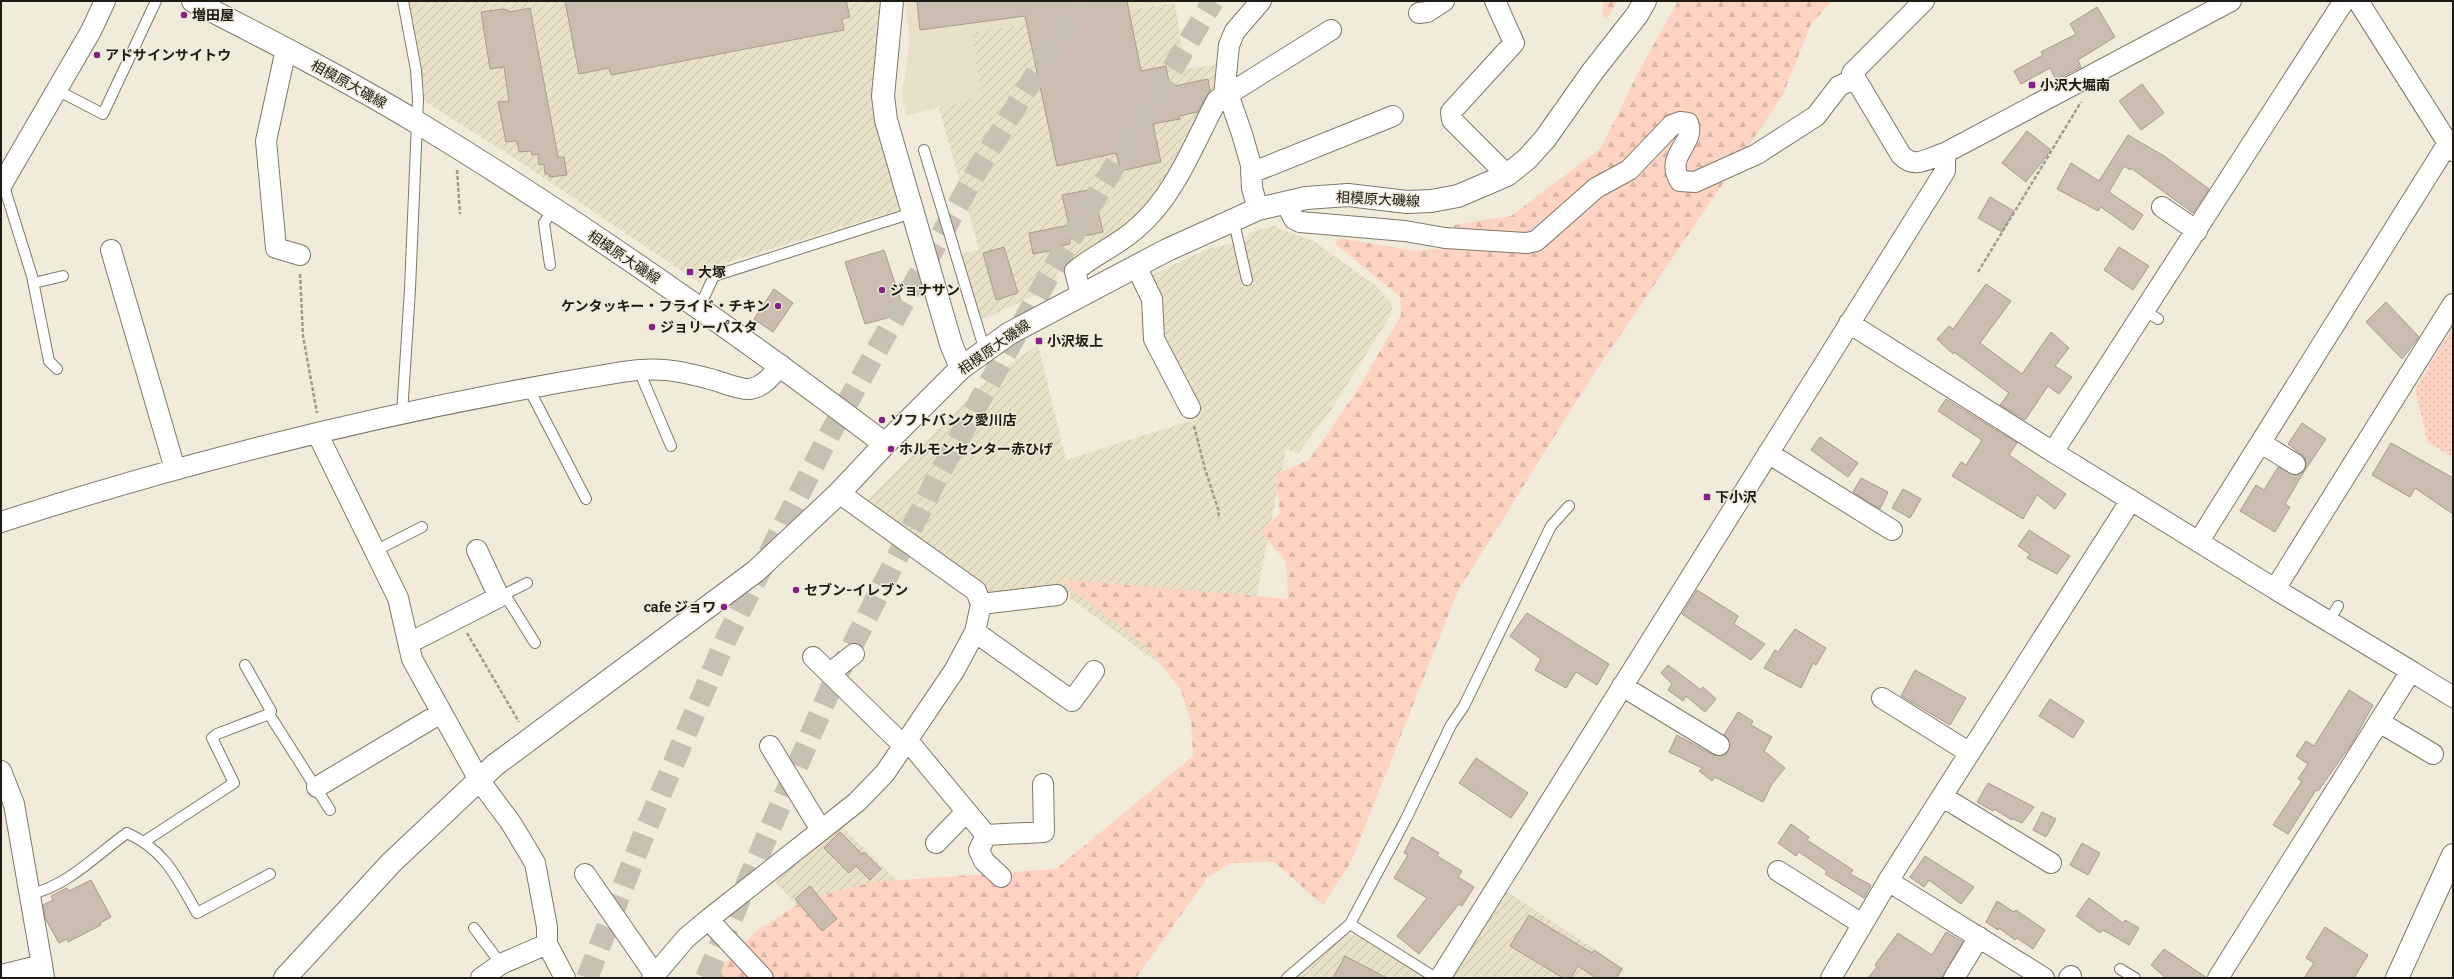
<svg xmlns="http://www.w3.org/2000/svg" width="2454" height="979" viewBox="0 0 2454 979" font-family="Bitter,'Noto Sans JP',serif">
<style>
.built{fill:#e8e0c7}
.industrial{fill:url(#industrial-furrows)}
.forest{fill:url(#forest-firs)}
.park{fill:url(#park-dots)}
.building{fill:#cabdaf;stroke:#a89b8e}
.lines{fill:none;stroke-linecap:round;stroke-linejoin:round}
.motorway-tunnel{stroke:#c7c1b2;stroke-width:22;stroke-dasharray:22 11;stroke-linecap:butt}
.service-casing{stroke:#7e796a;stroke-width:12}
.minor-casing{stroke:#7e796a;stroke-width:22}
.tertiary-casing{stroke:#7e796a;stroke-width:24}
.secondary-casing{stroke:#7e796a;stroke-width:24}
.primary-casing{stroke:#7e796a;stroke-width:24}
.path{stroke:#a09b8e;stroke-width:2.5;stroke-dasharray:4 2;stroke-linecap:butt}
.service{stroke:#fff;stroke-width:10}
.minor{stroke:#fff;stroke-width:20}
.tertiary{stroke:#fff;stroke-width:22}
.secondary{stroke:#fff;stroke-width:22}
.primary{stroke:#fff;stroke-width:22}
.poi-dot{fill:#872188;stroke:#f1ebda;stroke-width:1.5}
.labels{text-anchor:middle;stroke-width:3;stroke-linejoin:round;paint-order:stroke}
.poi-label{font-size:14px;font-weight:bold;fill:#1d1b14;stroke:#f1ebda;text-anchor:start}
.street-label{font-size:14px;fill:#1d1b14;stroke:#f1ebda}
</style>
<defs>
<pattern id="industrial-furrows" width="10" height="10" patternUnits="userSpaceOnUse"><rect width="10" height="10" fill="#e8e0c7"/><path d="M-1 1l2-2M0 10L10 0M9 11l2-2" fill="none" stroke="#c7c0aa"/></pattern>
<pattern id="forest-firs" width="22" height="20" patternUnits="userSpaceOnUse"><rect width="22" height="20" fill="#ffd3c2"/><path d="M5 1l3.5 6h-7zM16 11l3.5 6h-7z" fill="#dab5a6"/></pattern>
<pattern id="park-dots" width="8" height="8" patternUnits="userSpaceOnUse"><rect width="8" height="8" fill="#ffd3c2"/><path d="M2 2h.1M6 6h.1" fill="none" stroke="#dab5a6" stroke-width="1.8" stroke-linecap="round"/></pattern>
</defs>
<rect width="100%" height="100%" fill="#f1ebda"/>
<path class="built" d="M905 1H1181L972 32 981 96 906 116 902 96 910 40Z"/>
<path class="industrial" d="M406 1H882L902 209 699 271 701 284 517 160 421 99Z
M1175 3 1185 69 1218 64 1220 81 1151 206 1103 246 1063 265 1056 275 1057 285 986 318H980L958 255 979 249 939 108 981 96 972 32Z
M1276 225 1281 230 1312 240 1375 285 1393 305 1389 318 1331 410 1298 453 1286 449 1253 612 1202 695 1059 590 993 598 865 502 991 376 1038 345 1066 460 1196 419 1195 415 1200 412 1161 339 1152 275 1207 249 1245 241 1250 233Z
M839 824 905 889 822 934 771 877Z
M1500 887 1625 969 1620 978H1447Z
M1344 934 1357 935 1426 978H1294Z"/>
<path class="forest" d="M1604 1H1618L1606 20 1602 14Z
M1678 1H1832L1811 24 1783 95 1589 381 1458 591 1351 862 1323 905 1274 862 1232 863 1208 877 1136 978H711L757 930 807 899 872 882 1056 869 1193 756 1191 722 1181 690 1147 647 1059 579 1288 599 1286 562 1261 532 1280 513 1276 474 1309 460 1358 389 1401 315 1400 297 1335 244 1338 238 1416 251 1453 247 1454 225 1511 216 1601 148 1639 71Z"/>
<path class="park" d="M2453 326V457L2428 443 2415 390Z"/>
<path class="building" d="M565 1H846L850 17 842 19 844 30 611 75 609 68 579 74Z
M917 1H1127L1141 71 1166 66 1170 87 1208 79 1210 91 1197 112 1179 116 1180 119 1153 124 1161 162 1121 171 1116 153 1057 166 1025 16 920 30Z
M2097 7 2115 37 2078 60 2081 67 2056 80 2050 68 2021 84 2014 71 2043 55 2041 52 2076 34 2070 24Z
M530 8 558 157H564L567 175 549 177V174H545L544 164 539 165 538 154 532 155 531 151 519 152 517 141 506 142 498 102 509 101 504 67 490 69 481 12 502 9 508 10 509 12Z
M2142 84 2164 113 2141 130 2119 101Z
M2027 131 2051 150 2026 182 2002 163Z
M2128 135 2164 156 2209 189 2193 213 2131 168 2130 170 2124 166 2109 192 2143 215 2133 230 2101 207 2098 211 2057 189 2071 163 2099 181Z
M1093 189 1103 232 1070 239V244L1054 247V250L1033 254 1029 233 1069 225 1062 195Z
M1990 197 2014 211 2002 232 1978 218Z
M1004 247 1018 293 996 300 983 253Z
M2119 247 2149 266 2133 290 2104 270Z
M884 250 905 313 865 324 845 262Z
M1986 284 2011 301 1980 343 2022 374 2051 332 2069 348 2055 366 2072 377 2059 394 2048 386 2025 420 2000 405 2009 393 1954 352 1953 354 1937 339 1949 326 1953 329Z
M774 289 793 303 773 332 754 319Z
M2386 302 2419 337 2402 359 2366 322Z
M1946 399 2017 443 2009 455 2066 494 2055 509 2037 495 2023 519 1952 476 1961 462 1966 465 1982 440 1938 411Z
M2302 423 2326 439 2305 470 2306 464 2305 458 2288 444Z
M1820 437 1858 463 1848 477 1811 450Z
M2391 443 2453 478V514L2415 488 2410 497 2372 475Z
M2278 467 2294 475 2305 470 2285 504 2290 507 2275 532 2240 511 2256 485 2264 490Z
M1861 478 1888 492 1880 509 1853 492Z
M1903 489 1921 499 1910 518 1892 508Z
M2029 530 2070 556 2057 574 2027 558 2030 554 2018 546Z
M1697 590 1738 616 1734 624 1765 644 1751 660 1682 614Z
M1527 613 1609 664 1597 685 1576 672 1566 688 1535 670 1541 659 1510 636Z
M1795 629 1826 648 1816 665 1813 663 1801 688 1764 668 1775 650 1778 652Z
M1668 665 1701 690 1703 687 1716 699 1705 712 1686 696 1683 701 1668 690 1672 684 1661 673Z
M1915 670 1966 698 1950 725 1901 696Z
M2349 690 2373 705 2352 743 2318 791 2316 790 2288 834 2273 825 2302 781 2298 779 2308 764 2296 756 2306 741 2314 746Z
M2050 699 2084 721 2073 738 2039 716Z
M1738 712 1753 721 1751 725 1772 737 1764 751 1785 768 1772 784 1763 802 1715 777 1712 781 1699 771 1702 768 1669 752 1677 735 1713 755H1725L1730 745 1724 735Z
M1476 758 1528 793 1511 818 1459 783Z
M1988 783 2034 807 2022 823 2013 819 2012 820 1994 809 1993 811 1977 802Z
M2042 812 2056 819 2046 837 2033 830Z
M1791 824 1809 837 1807 840 1853 870 1850 874 1871 885 1864 898 1825 874 1827 871 1799 852 1796 856 1778 843Z
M840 832 862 854 864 852 881 869 870 880 856 866 849 873 824 848Z
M1412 837 1439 853 1437 856 1462 871 1458 877 1474 887 1462 906 1459 904 1419 954 1397 936 1427 898 1394 878 1408 855 1404 853Z
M2082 843 2100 853 2088 875 2070 865Z
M1925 856 1974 887 1961 904 1929 880 1924 887 1910 877Z
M91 880 111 917 100 923 101 925 68 942 67 939 59 943 45 918 43 905 53 900 51 896 67 888 69 891Z
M810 886 837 919 822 931 795 899Z
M2089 898 2123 923 2125 920 2139 928 2129 945 2103 930 2100 933 2076 916Z
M1997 901 2014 912 2016 910 2045 930 2033 949 2017 938 2015 940 1999 928 1998 930 1986 922Z
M1529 915 1592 953 1594 950 1622 969 1616 978H1596L1578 966 1571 978H1563L1510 946Z
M2325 927 2368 955 2354 978H2304L2314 963 2306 958Z
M1946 932 1963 942 1942 978H1868L1877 967 1875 965 1898 933 1932 955Z
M2164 949 2207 978H2166L2151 965Z
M1345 956 1387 978H1333Z"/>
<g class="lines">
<path class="motorway-tunnel" d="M587 978 646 829 725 641 827 439 981 164 1080 1
M706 978 830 690 938 476 1048 277 1213 1"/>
<defs>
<path id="service" d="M55 89 103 114 156 1
M924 150 985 351
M3 183 32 276 49 361 57 369
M1231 221 1236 231 1247 280
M550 265 544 223 553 210
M34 283 63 276
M699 308 714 276 912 213
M2145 311 2158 319
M642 369 643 380 671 446
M528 387 586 499
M402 414 410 289 418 99 416 70 403 1
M375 551 422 527
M505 595 535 643
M499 597 527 583
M2329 621 2338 606
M245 665 271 711 269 714 330 810
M145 841 234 783 212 738 217 734 269 714
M31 894C69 885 96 855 127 833 165 850 177 878 197 913L270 874
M1350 924 1436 978
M474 928 501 964
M2120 969 2135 978
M1287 978 1350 924 1406 819 1451 725 1464 706 1551 526 1569 506"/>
<path id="minor" d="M1495 1 1514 43 1451 112 1452 120 1507 175
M1924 1 1852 73 1901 155C1915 170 1928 158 1945 153
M2344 1 2053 452 2275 589 2453 304
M2358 1 2453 151
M1419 13 1427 12 1444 1
M286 49 266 141 276 248 300 255
M1224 96 1232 105 1242 134 1251 165 1252 188 1258 209
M1226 99 1235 90 1331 30
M1251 173 1393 116
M1 186 91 31 105 1
M1286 203 1294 219 1300 222 1405 231 1445 238 1527 243 1536 241 1596 188 1629 170 1672 125 1680 122 1688 123C1696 144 1664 155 1680 181L1695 182 1757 154 1816 116 1839 86 1854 79
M2162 207 2197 231
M111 250 175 469
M1136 266 1152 299 1154 339 1190 408
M1081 295 1075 271C1095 254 1119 245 1138 227 1175 195 1194 143 1217 100L1224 96 1229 45 1235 31 1261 1
M1849 323 2053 452
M317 433 398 598 412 659 479 780 511 823 535 863 547 927V944L565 978
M2261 443 2295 464
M1768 453 1892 530
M1 522C204 456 412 406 622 372 657 366 681 371 714 380 724 383 740 390 750 389 764 387 772 375 781 365
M2199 541 2448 143
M2275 589 2411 671
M981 604 1057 595
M975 632 1072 701 1094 671
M408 640 417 639 499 597 477 550
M813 657 904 746
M830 673 854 654
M1622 686 1719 745
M1882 698 1970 753
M2379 722 2433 754
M908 741 986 835 1044 832 1043 784
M770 746 821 830
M1 771 14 804 42 965
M317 787 441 713
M1943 797 2051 863
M986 835 979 850 984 861 1001 877
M936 843 966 812
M1778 871 1862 924
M585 874 655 975
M1888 881 2044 978
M710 918 717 929 763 978
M1 975 42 965 44 978
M481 978 501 964 547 944
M652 978 686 938 710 918 857 802 885 773 954 671 975 632 981 604 976 591 839 493
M1440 978 1945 171V153L2231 1
M1831 978 1888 881 2131 500
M1954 978 1979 937
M2069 978 2071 976
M2218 978 2411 671 2453 697"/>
<path id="tertiary" d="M892 1 883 96 886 120 951 344 961 368
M285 978 392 862 495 765 756 571 839 493 885 444"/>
<path id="secondary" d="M2397 978 2453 855"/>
<path id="primary" d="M193 1C269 40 345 79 418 123 580 221 734 330 885 444L961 368 1010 333 1167 250 1258 209 1306 198 1348 195 1407 202 1431 201 1458 196 1507 175 1527 159 1545 139 1593 71 1637 15 1645 1"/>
</defs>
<use href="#service" class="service-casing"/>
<use href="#minor" class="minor-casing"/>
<use href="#tertiary" class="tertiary-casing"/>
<use href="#secondary" class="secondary-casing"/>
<use href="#primary" class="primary-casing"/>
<path class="path" d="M457 170 460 214
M1978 272 2081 102
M300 274 303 336 317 413
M1194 426 1205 469 1219 512 1218 519
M467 633 519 722"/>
<use href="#service" class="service"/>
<use href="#minor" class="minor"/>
<use href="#tertiary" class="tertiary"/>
<use href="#secondary" class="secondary"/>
<use href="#primary" class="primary"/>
</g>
<g class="poi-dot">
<circle cx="184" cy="15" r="4"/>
<circle cx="97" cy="55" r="4"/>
<rect x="2028" y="81" width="8" height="8" rx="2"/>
<rect x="686" y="268" width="8" height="8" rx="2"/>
<circle cx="882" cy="290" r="4"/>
<circle cx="778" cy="306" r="4"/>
<circle cx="652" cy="327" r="4"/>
<rect x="1035" y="337" width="8" height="8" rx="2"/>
<circle cx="882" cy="420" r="4"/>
<circle cx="891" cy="449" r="4"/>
<rect x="1703" y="493" width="8" height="8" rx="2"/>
<circle cx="796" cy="590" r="4"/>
<circle cx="724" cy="607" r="4"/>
</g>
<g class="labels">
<g class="poi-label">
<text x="192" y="20">増田屋</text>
<text x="105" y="60">アドサインサイトウ</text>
<text x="2040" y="90">小沢大堀南</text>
<text x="698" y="277">大塚</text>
<text x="890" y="295">ジョナサン</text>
<text x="770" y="311" text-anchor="end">ケンタッキー・フライド・チキン</text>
<text x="660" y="332">ジョリーパスタ</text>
<text x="1047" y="346">小沢坂上</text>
<text x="890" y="425">ソフトバンク愛川店</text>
<text x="899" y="454">ホルモンセンター赤ひげ</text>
<text x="1715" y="502">下小沢</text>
<text x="804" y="595">セブン-イレブン</text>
<text x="716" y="612" text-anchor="end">cafe ジョワ</text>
</g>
<g class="street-label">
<text transform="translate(349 84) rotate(29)" y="5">相模原大磯線</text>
<text transform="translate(1378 199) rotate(3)" y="5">相模原大磯線</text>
<text transform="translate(624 257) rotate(34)" y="5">相模原大磯線</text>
<text transform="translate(994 347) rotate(-35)" y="5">相模原大磯線</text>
</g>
</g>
<rect width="2454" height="979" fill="none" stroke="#1d1b14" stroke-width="4"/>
</svg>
